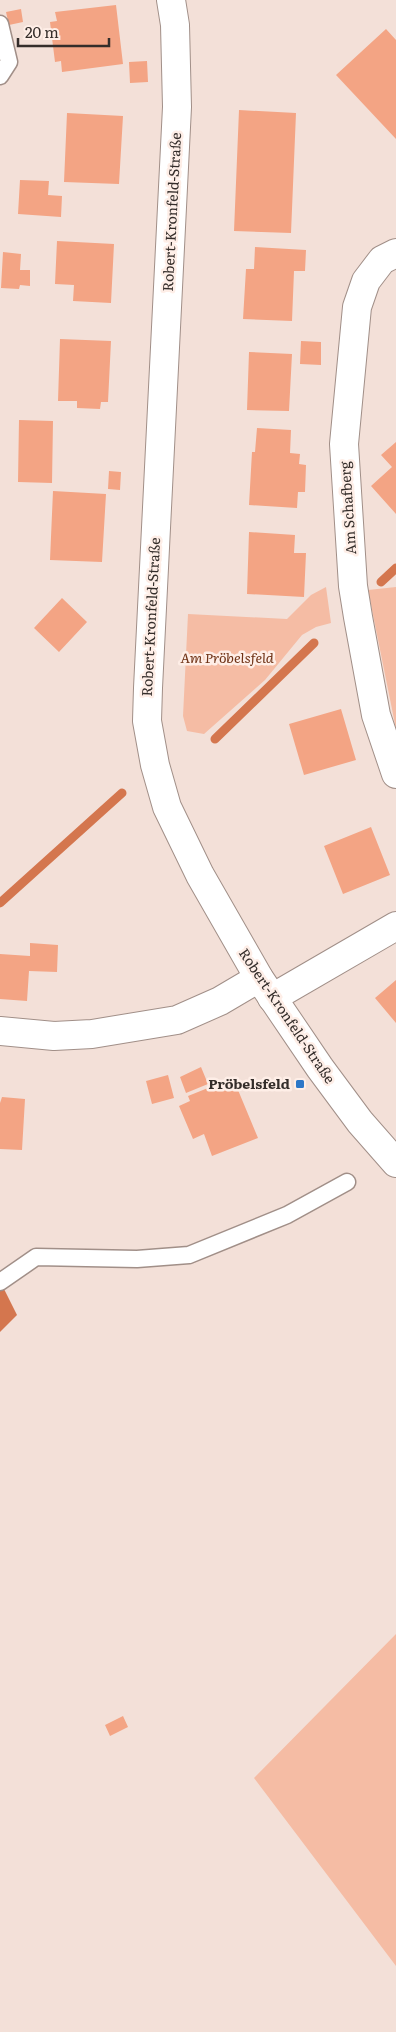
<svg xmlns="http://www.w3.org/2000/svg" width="396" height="2032" viewBox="0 0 396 2032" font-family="Literata,serif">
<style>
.green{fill:#f5bca4}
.water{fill:#d4764e}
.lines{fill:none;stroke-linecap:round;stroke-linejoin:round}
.stream{stroke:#d4764e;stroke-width:9}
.building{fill:#f3a484}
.service-casing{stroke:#a18f88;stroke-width:19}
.minor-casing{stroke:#a18f88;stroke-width:30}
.tertiary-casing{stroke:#a18f88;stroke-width:30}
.service{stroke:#fff;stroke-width:16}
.minor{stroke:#fff;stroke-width:28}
.tertiary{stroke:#fff;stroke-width:28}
.poi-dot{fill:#2d77c7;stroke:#feeee7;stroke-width:2}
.labels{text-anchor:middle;stroke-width:5;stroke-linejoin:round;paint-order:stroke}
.street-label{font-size:14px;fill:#342d2a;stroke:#feeee7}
.park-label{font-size:14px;font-style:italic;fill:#6f3215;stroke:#feeee7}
.poi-label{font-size:14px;font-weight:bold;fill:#342d2a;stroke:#feeee7;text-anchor:end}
</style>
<rect width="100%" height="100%" fill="#f3e0d8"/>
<path class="green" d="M326 587 331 623 316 627 302 635 265 680 204 734 187 731 183 716 188 614 287 619 311 595Z
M396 587V729L368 590Z
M396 1634V1966L254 1778Z"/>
<path class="water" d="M0 1281 17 1315 0 1332Z"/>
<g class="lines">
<path class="stream" d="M381 582 396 568
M215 739 314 643
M0 903 122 793"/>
</g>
<path class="building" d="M116 5 123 64 62 72 61 61 55 62 50 22 57 21 55 12Z
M21 9 23 22 9 25 6 12Z
M386 29 396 40V139L336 75Z
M147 61 148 82 130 83 129 62Z
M239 110 296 113 291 233 234 231Z
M67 113 123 116 119 184 64 182Z
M20 180 49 181 48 195 62 196 61 217 18 214Z
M57 241 114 244 111 303 73 301 74 285 55 284Z
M255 247 306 250 305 271H294L292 321 243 319 246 269H254Z
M3 252 21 254 20 270H30V286L20 285 19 289 1 288Z
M60 339 111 341 108 402H101L100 409 77 408V401H58Z
M301 341 321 342V365L300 364Z
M249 352 292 354 289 411 247 410Z
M19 420 53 421 52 483 18 482Z
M257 428 291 430 290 453 300 454 299 464 306 465 305 492H298L297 508 249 505 252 452H255Z
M396 442V514L371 486 392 467 381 455Z
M109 471 121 472 120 490 108 489Z
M53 491 106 494 102 562 50 560Z
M249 532 295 535 294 553H306L304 597 247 594Z
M62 598 87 622 59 652 34 628Z
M341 709 356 760 304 775 289 724Z
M371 827 390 875 343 894 324 846Z
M30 943 58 945 57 972 29 971 27 1001 0 999V954L30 956Z
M396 980V1023L375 998Z
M201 1067 208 1084 186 1093 180 1077Z
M168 1075 174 1098 152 1104 146 1081Z
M233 1078 258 1138 212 1156 204 1134 193 1139 179 1106 190 1101 188 1096Z
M2 1097 25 1099 22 1150 0 1149V1103Z
M123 1716 128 1727 110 1736 105 1725Z"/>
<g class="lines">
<defs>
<path id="service" d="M0 24 9 62 0 76
M0 1282 36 1257 137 1259 189 1255 287 1215 347 1182"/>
<path id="minor" d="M396 253 382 260 366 281 357 307 344 444 353 586 358 617 376 715 396 774
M272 998 396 926
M0 1031 54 1036 92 1034 177 1020 220 1001 259 978"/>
<path id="tertiary" d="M171 0 175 25 177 107 148 688 147 721 155 765 167 807 200 875 259 978 320 1068 360 1122 396 1163"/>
</defs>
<use href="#service" class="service-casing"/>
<use href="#minor" class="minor-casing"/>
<use href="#tertiary" class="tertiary-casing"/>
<use href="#service" class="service"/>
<use href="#minor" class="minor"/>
<use href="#tertiary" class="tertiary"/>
</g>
<rect class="poi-dot" x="295" y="1079" width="10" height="10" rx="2.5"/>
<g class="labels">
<g class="street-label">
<text transform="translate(172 212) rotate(-87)" y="5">Robert-Kronfeld-Straße</text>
<text transform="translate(348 508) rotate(-94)" y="5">Am Schafberg</text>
<text transform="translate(151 617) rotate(-87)" y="5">Robert-Kronfeld-Straße</text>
<text transform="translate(287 1016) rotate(56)" y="5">Robert-Kronfeld-Straße</text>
</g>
<g class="park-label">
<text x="227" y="663">Am Pröbelsfeld</text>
</g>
<g class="poi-label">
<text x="290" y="1089">Pröbelsfeld</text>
</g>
</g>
<path d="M18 38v8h91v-8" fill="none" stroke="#342d2a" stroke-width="2.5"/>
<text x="25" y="38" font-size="15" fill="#342d2a" stroke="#feeee7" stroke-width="4" paint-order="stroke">20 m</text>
</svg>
